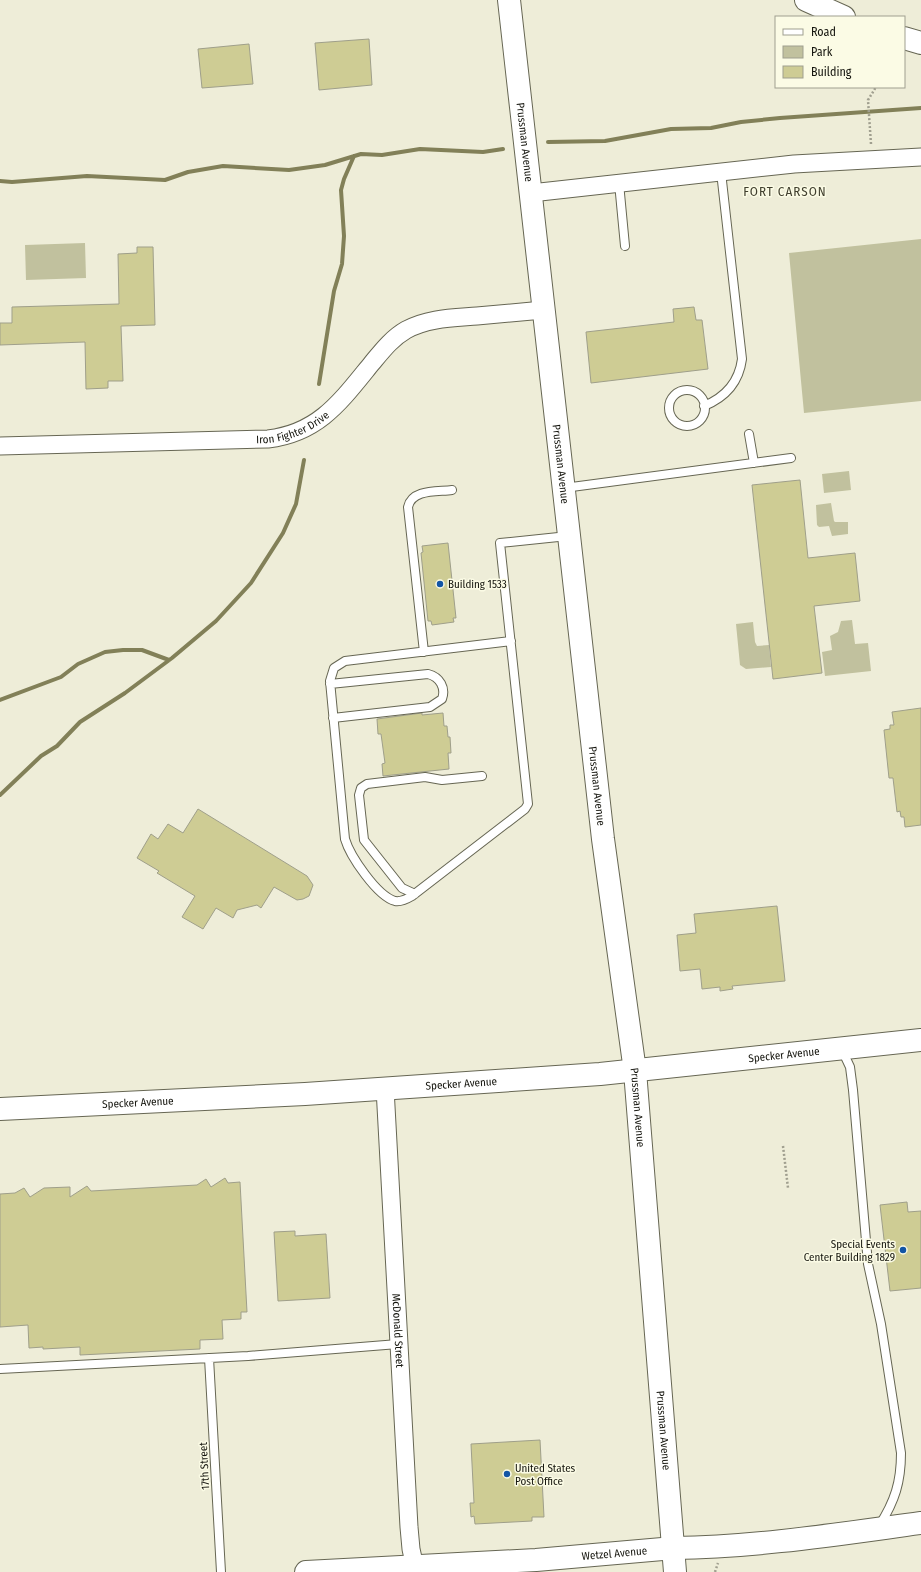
<svg xmlns="http://www.w3.org/2000/svg" width="921" height="1572" viewBox="0 0 921 1572" font-family="'Fira Sans Condensed',sans-serif">
<style>
.green{fill:#c1c19e}
.lines{fill:none;stroke-linecap:round;stroke-linejoin:round}
.stream{stroke:#828058;stroke-width:4}
.building{fill:#cecc94;stroke:#9f9f8a}
.lane-casing{stroke:#666653;stroke-width:10}
.street-casing{stroke:#666653;stroke-width:19}
.secondary-casing{stroke:#666653;stroke-width:24}
.path{stroke:#a09f8f;stroke-width:2.5;stroke-dasharray:2 2;stroke-linecap:butt}
.lane{stroke:#fff;stroke-width:8}
.street{stroke:#fff;stroke-width:17}
.secondary{stroke:#fff;stroke-width:22}
.poi-dot{fill:#1255a5;stroke:#fbfbe5;stroke-width:1.5}
.labels{text-anchor:middle;stroke-width:3;stroke-linejoin:round;paint-order:stroke}
.street-label{font-size:11px;fill:#14140d;stroke:#fbfbe5}
.poi-label{font-size:11px;fill:#14140d;stroke:#fbfbe5;text-anchor:start}
.quarter-label{font-size:13px;letter-spacing:1px;fill:#403f2e;stroke:#fbfbe5}
</style>
<rect width="100%" height="100%" fill="#eeedd8"/>
<path class="green" d="M921 239V401L804 413 789 253Z
M85 243 86 278 26 280 25 245Z
M849 471 851 490 824 493 822 474Z
M831 503 834 521 835 522H848V534L832 536 829 526 819 527 817 525 816 505Z
M852 620 855 644 868 643 871 671 825 676 822 652 832 650 830 636 838 632 841 621Z
M753 622 755 642 757 646 769 645 771 667 746 669 740 665 736 624Z"/>
<g class="lines">
<path class="stream" d="M548 142 605 141 671 129 711 128 741 122 780 118 921 108
M0 181 12 182 87 176 165 180 188 172 223 166 289 170 325 165 361 154 382 155 420 149 483 152 503 149
M319 384 334 291 342 264 344 236 341 190 344 179 354 156
M0 700 61 677 78 664 105 652 123 650H142L169 660
M0 795 41 756 57 746 80 722 125 693 172 658 216 621 251 583 283 533 296 504 304 460"/>
</g>
<path class="building" d="M369 39 372 85 319 90 315 43Z
M249 44 253 84 202 88 198 49Z
M137 247H153L155 325 121 326 123 381H108V388L86 389 85 342 0 345V323H12V307L119 304 118 254 137 253Z
M694 307 696 320H702L708 369 591 383 586 332 674 322 673 309Z
M800 480 808 558 855 553 860 601 814 606 822 673 773 679 752 485Z
M448 543 456 618H453L454 622 432 625 431 621H428L421 553 423 552 422 546Z
M921 708V825L905 827 904 817H901L900 811 897 812 893 778H889L884 730 890 729V725H894L892 712Z
M422 713V715L443 713 444 726H447L448 737H450L451 753H448L449 769 383 776 382 764 385 763 381 734H378L377 719Z
M198 809 307 876 313 885 309 896 303 899 297 900 274 887 261 908 257 905 237 910 233 918 216 908 203 929 182 917 195 896 157 873 159 871 137 858 151 834 158 839 168 824 183 833Z
M777 906 785 981 732 986 733 989 720 991V987L702 989 700 969 680 971 677 935 696 933 694 914Z
M225 1178 228 1183 240 1182 247 1312H241V1319L222 1320 223 1339 200 1340V1349L80 1355V1347L43 1349V1347L29 1348 28 1325 0 1327V1194L15 1193 24 1188 30 1197 44 1188 70 1187V1197L87 1186 91 1191 197 1185 206 1179 211 1187Z
M907 1202 908 1212 921 1211V1288L890 1291 880 1205Z
M295 1231V1236L326 1234 330 1298 278 1301 274 1232Z
M540 1440 544 1517H532V1521L475 1524 474 1516 471 1517 470 1503H474L471 1444Z"/>
<g class="lines">
<defs>
<path id="lane" d="M619 183 625 246
M669 408a18 18 0 1 1 36 0a18 18 0 1 1-36 0Z
M704 406C726 397 739 382 742 359L721 172
M749 434 754 463
M564 488 791 458
M511 641 345 661 334 668 330 681 345 839C350 856 377 896 395 901 401 902 407 899 412 896L525 809 528 804 500 543 568 536
M424 652 408 507C412 489 437 492 452 490
M330 684 428 674C440 677 446 688 442 699L430 707 333 718
M415 894 402 888 364 840 359 795 361 788 367 784 425 777 442 780 482 776
M842 1050 850 1067 853 1090 868 1264 881 1324 901 1453C901 1482 895 1501 879 1526
M209 1358 221 1572
M0 1369 248 1356 398 1344"/>
<g id="street">
<path d="M531 193 794 164 921 157"/>
<path id="s1" d="M0 446 268 439C319 433 341 401 372 363 382 351 392 338 406 330 428 318 453 318 477 316 499 314 521 312 543 310"/>
<path id="s2" d="M385 1088 409 1527 411 1549 416 1572"/>
</g>
<g id="secondary">
<path id="s3" d="M509 0 603 839 635 1071 675 1572"/>
<path d="M806 0 844 17"/>
<path d="M904 38 921 43"/>
<path id="s4" d="M0 1109 305 1094 600 1074 921 1040"/>
<path id="s5" d="M306 1572 536 1560 674 1548C757 1547 839 1534 921 1523"/>
</g>
</defs>
<use href="#lane" class="lane-casing"/>
<use href="#street" class="street-casing"/>
<use href="#secondary" class="secondary-casing"/>
<path class="path" d="M871 144 868 100 876 87
M783 1146 788 1188
M715 1572 718 1563"/>
<use href="#lane" class="lane"/>
<use href="#street" class="street"/>
<use href="#secondary" class="secondary"/>
</g>
<g class="poi-dot">
<circle cx="440" cy="584" r="4"/>
<circle cx="903" cy="1250" r="4"/>
<circle cx="507" cy="1474" r="4"/>
</g>
<g class="labels">
<g class="street-label">
<text dy="4" stroke="none"><textPath href="#s3" startOffset="143">Prussman Avenue</textPath></text>
<text dy="4" stroke="none"><textPath href="#s1" startOffset="295">Iron Fighter Drive</textPath></text>
<text dy="4" stroke="none"><textPath href="#s3" startOffset="467">Prussman Avenue</textPath></text>
<text dy="4" stroke="none"><textPath href="#s3" startOffset="791">Prussman Avenue</textPath></text>
<text dy="4" stroke="none"><textPath href="#s4" startOffset="786">Specker Avenue</textPath></text>
<text dy="4" stroke="none"><textPath href="#s4" startOffset="462">Specker Avenue</textPath></text>
<text dy="4" stroke="none"><textPath href="#s4" startOffset="138">Specker Avenue</textPath></text>
<text dy="4" stroke="none"><textPath href="#s3" startOffset="1115">Prussman Avenue</textPath></text>
<text dy="4" stroke="none"><textPath href="#s2" startOffset="243">McDonald Street</textPath></text>
<text dy="4" stroke="none"><textPath href="#s3" startOffset="1439">Prussman Avenue</textPath></text>
<text transform="translate(204 1466) rotate(-93)" y="4">17th Street</text>
<text dy="4" stroke="none"><textPath href="#s5" startOffset="309">Wetzel Avenue</textPath></text>
</g>
<g class="poi-label">
<text x="448" y="588">Building 1533</text>
<text x="895" y="1248" text-anchor="end">Special Events<tspan x="895" dy="13">Center Building 1829</tspan></text>
<text x="515" y="1472">United States<tspan x="515" dy="13">Post Office</tspan></text>
</g>
<g class="quarter-label">
<text x="785" y="196">FORT CARSON</text>
</g>
</g>
<rect x="775" y="16" width="130" height="72" fill="#fbfbe5" stroke="#9f9f8f"/>
<rect x="783" y="29" width="20" height="6" fill="#ffffff" stroke="#9f9f8f"/>
<text x="811" y="36" font-size="12" fill="#14140d">Road</text>
<rect x="783" y="46" width="20" height="12" fill="#c1c19e" stroke="#9f9f8f"/>
<text x="811" y="56" font-size="12" fill="#14140d">Park</text>
<rect x="783" y="66" width="20" height="12" fill="#cecc94" stroke="#9f9f8f"/>
<text x="811" y="76" font-size="12" fill="#14140d">Building</text>
</svg>
